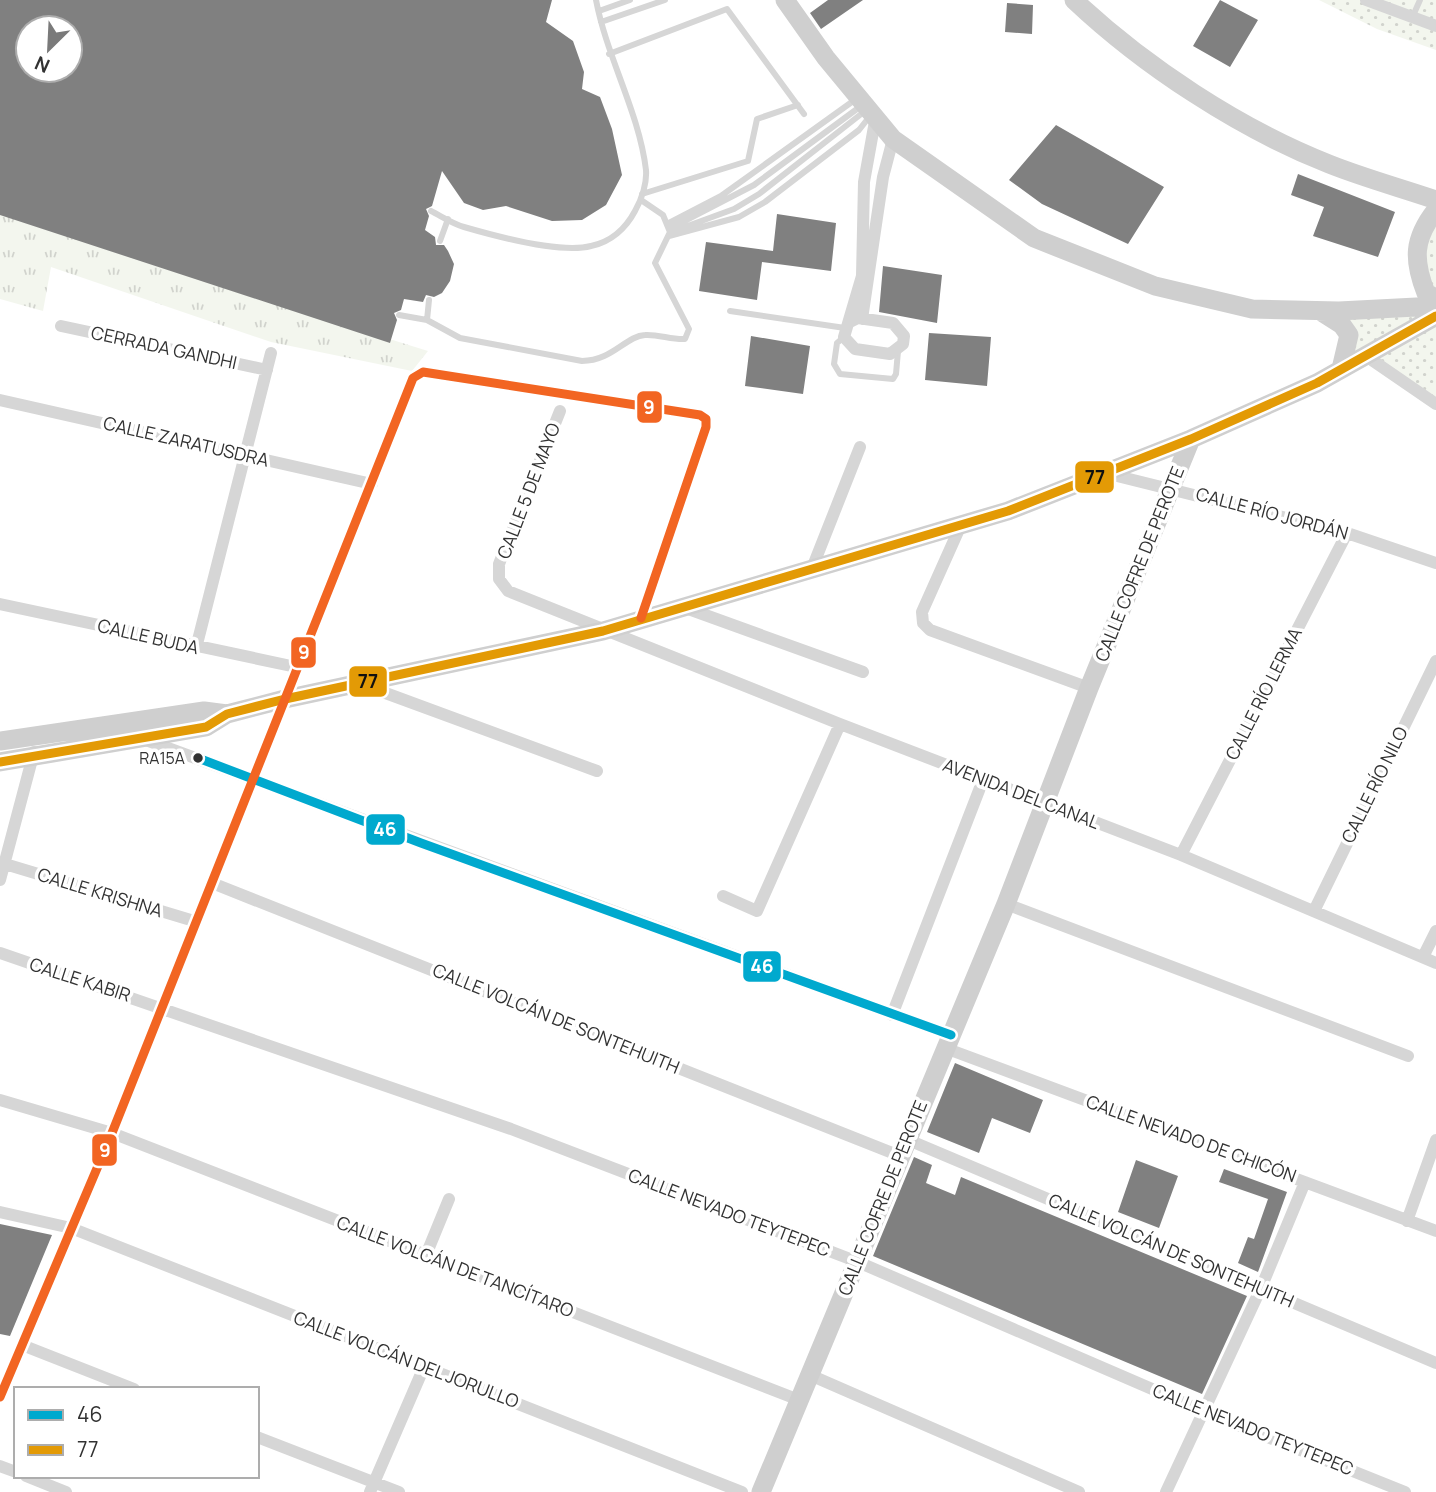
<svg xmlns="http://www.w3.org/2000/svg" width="1436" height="1492" viewBox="0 0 1436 1492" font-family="Manrope,sans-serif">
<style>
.grass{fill:url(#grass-tufts)}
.park{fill:url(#park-dots)}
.building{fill:#808080;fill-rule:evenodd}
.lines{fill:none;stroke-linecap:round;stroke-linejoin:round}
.lane{stroke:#d6d6d6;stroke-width:6}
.street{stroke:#d6d6d6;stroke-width:12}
.secondary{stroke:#cfcfcf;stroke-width:19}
.bus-1-casing{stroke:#fff;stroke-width:14}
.bus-2-casing{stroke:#fff;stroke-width:14}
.bus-3-casing{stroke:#fff;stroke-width:14}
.bus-1{stroke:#00a9ce;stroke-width:9}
.bus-2{stroke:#e39a05;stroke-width:9}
.bus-3{stroke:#f26522;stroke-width:9}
.bus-dot{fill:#323232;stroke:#fff;stroke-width:2.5}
.labels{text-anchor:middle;stroke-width:7;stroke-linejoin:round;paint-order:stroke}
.bus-label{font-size:16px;fill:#323232;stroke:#fff;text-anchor:end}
.street-label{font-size:18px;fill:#323232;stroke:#fff}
.line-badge{stroke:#fff;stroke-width:2.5}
.badge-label{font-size:19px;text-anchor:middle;font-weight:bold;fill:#fff}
.pale-badge-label{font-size:19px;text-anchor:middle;font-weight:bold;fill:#111}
</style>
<defs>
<pattern id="grass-tufts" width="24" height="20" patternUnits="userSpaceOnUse" patternTransform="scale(1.75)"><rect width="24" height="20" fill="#f3f6ee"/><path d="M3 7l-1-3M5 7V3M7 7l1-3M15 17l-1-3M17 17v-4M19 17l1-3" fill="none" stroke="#d1d3cd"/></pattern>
<pattern id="park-dots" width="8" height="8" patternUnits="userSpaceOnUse" patternTransform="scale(1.75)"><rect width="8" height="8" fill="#f3f6ee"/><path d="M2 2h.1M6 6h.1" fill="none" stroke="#d1d3cd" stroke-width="1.8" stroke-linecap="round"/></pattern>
</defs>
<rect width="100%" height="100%" fill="#fff"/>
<path class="grass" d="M0 211 399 342 428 351 412 371 271 342 51 267 43 311 0 299Z"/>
<path class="park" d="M1319 0H1436V50L1377 29Z
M1436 210V298L1417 239Z
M1436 306V404L1367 356 1341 369 1339 311Z"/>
<path class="building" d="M0 0H552L546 22 573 41 584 72 582 89 600 97 612 129 622 175 606 205 582 220 552 221 506 206 483 210 464 203 442 171 432 206 426 209 429 216 425 230 435 237 436 245H444L448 251 454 264 450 281 442 293 434 297 426 295 423 302 404 299 401 310 394 313 397 320 390 343 0 215ZM28 28H70V70H28Z
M828 0H863L821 29 810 13Z
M1220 0 1258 20 1230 67 1193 46Z
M1007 3 1033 5 1032 34 1005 32Z
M1056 125 1164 187 1128 244 1042 204 1009 180Z
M1298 174 1395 212 1378 257 1313 236 1324 207 1291 195Z
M777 214 836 223 831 271 762 262 757 300 699 291 706 242 773 251Z
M883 266 942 275 937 323 879 312Z
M929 333 991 337 987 386 925 380Z
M751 336 810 346 803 394 745 386Z
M955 1063 1043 1100 1030 1133 992 1118 979 1153 927 1132Z
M914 1157 932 1165 926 1183 955 1195 961 1177 1247 1296 1202 1394 873 1256Z
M1136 1160 1178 1176 1159 1228 1118 1212Z
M1224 1169 1287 1192 1258 1272 1238 1263 1248 1237 1254 1239 1268 1199 1219 1182Z
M0 1224 52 1235 10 1336 0 1334Z"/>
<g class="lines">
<path class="lane" d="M599 11 630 0
M1412 18 1420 0
M601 22 665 0
M609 54 727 9 804 114
M642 194 748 161 757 119 798 105
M431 211C441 216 453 224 464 227 495 236 560 254 591 246 611 242 626 228 635 211 642 199 647 183 646 170 639 112 607 58 596 0
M667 224 721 196 856 99
M669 229 754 185 861 106
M674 231 734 209 759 194 865 111
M669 236 739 217 765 202 859 130 870 116
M440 241 448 219
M730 311 845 328
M399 315 427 320 429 300
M427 320 460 338 582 361C612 361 626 336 645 335 658 334 672 340 685 339L689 329 655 263 670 232 663 215 641 200
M844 337 837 343 834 364 840 374 893 379 896 374 898 351"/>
<path class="street" d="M1366 0 1436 26
M862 319 883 177 893 139
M850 322 858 318 893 323 904 336 903 344 890 354 855 349 844 337 862 276 864 182 875 121
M61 326 267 370
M1366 356 1436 404
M0 400 372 484
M560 411 499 564V579L508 591 840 724 1181 855 1436 963
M1105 473 1347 533 1436 563
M960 527 922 612 923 623 930 630 1089 688
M811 571 860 447
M0 604 296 667
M683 607 863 672
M196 648 271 353
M361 684 597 771
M146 740 951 1035
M1181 855 1347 533
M5 864 194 921
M0 880 34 752
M212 883 900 1156
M723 896 757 911 840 724
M1006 904 1408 1056
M1315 909 1436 661
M0 953 511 1129 858 1262 1203 1411 1405 1492
M1423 957 1436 931
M892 1015 983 780
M945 1048 1436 1231
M0 1100 112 1133 799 1400
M906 1139 1436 1363
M0 1212 71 1228 742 1492
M1407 1221 1436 1140
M426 1255 449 1199
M22 1345 134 1389
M810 1375 1079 1492
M0 1397 112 1133 413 378 423 372 700 415 706 419V427L641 618
M257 1437 399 1492
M0 1466 16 1472
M26 1476 66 1492
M370 1492 424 1367
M1166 1492 1261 1288 1305 1182"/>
<path class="secondary" d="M785 0 826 58 893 139 1034 238 1155 286 1252 309 1339 311 1436 306
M1074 0C1144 66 1240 129 1329 164 1364 178 1401 188 1436 200
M1436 210C1413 239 1413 260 1426 293L1436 298
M1320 311 1342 325 1349 335 1341 369
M0 741 204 711 227 714
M0 762 206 727 227 714 285 699 603 631 1008 511 1191 439 1317 383 1436 316
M761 1492 1006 904 1089 688 1191 439"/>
<defs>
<path id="bus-1" d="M198 758 421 843 951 1035"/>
<path id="bus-2" d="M0 762 206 727 227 714 285 699 603 631 1008 511 1191 439 1317 383 1436 316"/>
<path id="bus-3" d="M0 1397 112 1133 413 378 423 372 700 415 706 419V427L641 618"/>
</defs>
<use href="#bus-1" class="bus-1-casing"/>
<use href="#bus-2" class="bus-2-casing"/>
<use href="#bus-3" class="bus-3-casing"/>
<use href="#bus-1" class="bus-1"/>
<use href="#bus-2" class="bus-2"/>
<use href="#bus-3" class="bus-3"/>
</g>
<circle class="bus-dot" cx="198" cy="758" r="6"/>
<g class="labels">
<g class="bus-label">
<text x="185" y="764">RA15A</text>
</g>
<g class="street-label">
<text transform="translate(164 348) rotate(12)" y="6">CERRADA GANDHI</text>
<text transform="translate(186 442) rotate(13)" y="6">CALLE ZARATUSDRA</text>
<text transform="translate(529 491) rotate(-69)" y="6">CALLE 5 DE MAYO</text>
<text transform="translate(1272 514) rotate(15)" y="6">CALLE RÍO JORDÁN</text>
<text transform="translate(1140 564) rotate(-68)" y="6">CALLE COFRE DE PEROTE</text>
<text transform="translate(148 637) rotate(13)" y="6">CALLE BUDA</text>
<text transform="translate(1264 694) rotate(-63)" y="6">CALLE RÍO LERMA</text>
<text transform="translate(1375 785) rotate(-64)" y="6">CALLE RÍO NILO</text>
<text transform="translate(1021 794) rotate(21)" y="6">AVENIDA DEL CANAL</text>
<text transform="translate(100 893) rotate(17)" y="6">CALLE KRISHNA</text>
<text transform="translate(80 980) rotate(18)" y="6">CALLE KABIR</text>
<text transform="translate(556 1019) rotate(22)" y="6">CALLE VOLCÁN DE SONTEHUITH</text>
<text transform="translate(1191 1139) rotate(20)" y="6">CALLE NEVADO DE CHICÓN</text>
<text transform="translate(883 1198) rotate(-68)" y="6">CALLE COFRE DE PEROTE</text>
<text transform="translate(729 1213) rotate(21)" y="6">CALLE NEVADO TEYTEPEC</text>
<text transform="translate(1171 1251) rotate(23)" y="6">CALLE VOLCÁN DE SONTEHUITH</text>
<text transform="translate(455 1267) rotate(21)" y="6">CALLE VOLCÁN DE TANCÍTARO</text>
<text transform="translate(406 1360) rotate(21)" y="6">CALLE VOLCÁN DEL JORULLO</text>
<text transform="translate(1253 1430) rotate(22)" y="6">CALLE NEVADO TEYTEPEC</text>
</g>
</g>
<g class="line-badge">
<rect x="636" y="390" width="27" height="34" rx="7" fill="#f26522"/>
<rect x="1074" y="460" width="41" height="34" rx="7" fill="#e39a05"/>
<rect x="290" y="636" width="27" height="33" rx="7" fill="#f26522"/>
<rect x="348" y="665" width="40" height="33" rx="7" fill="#e39a05"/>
<rect x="365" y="813" width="41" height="33" rx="7" fill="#00a9ce"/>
<rect x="742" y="950" width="40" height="33" rx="7" fill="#00a9ce"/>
<rect x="91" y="1133" width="27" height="34" rx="7" fill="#f26522"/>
</g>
<g class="badge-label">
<text x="649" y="414">9</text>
<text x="304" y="659">9</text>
<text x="385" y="836">46</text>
<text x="762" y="973">46</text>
<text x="105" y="1157">9</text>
</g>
<g class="pale-badge-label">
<text x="1095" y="484">77</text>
<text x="368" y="688">77</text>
</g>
<rect x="14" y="1387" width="245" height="91" fill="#ffffff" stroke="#adadad" stroke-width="2"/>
<rect x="28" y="1410" width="35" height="10" fill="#00a9ce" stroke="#adadad" stroke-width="2"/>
<text x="77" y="1422" font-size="21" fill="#323232">46</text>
<rect x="28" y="1445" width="35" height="10" fill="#e39a05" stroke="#adadad" stroke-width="2"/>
<text x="77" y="1457" font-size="21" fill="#323232">77</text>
<g transform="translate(49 49) rotate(204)"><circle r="33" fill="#ffffff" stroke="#adadad" stroke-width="2"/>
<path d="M0-5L12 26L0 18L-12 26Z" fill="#7a7a7a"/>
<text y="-10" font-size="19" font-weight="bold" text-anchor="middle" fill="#323232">N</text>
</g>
</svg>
